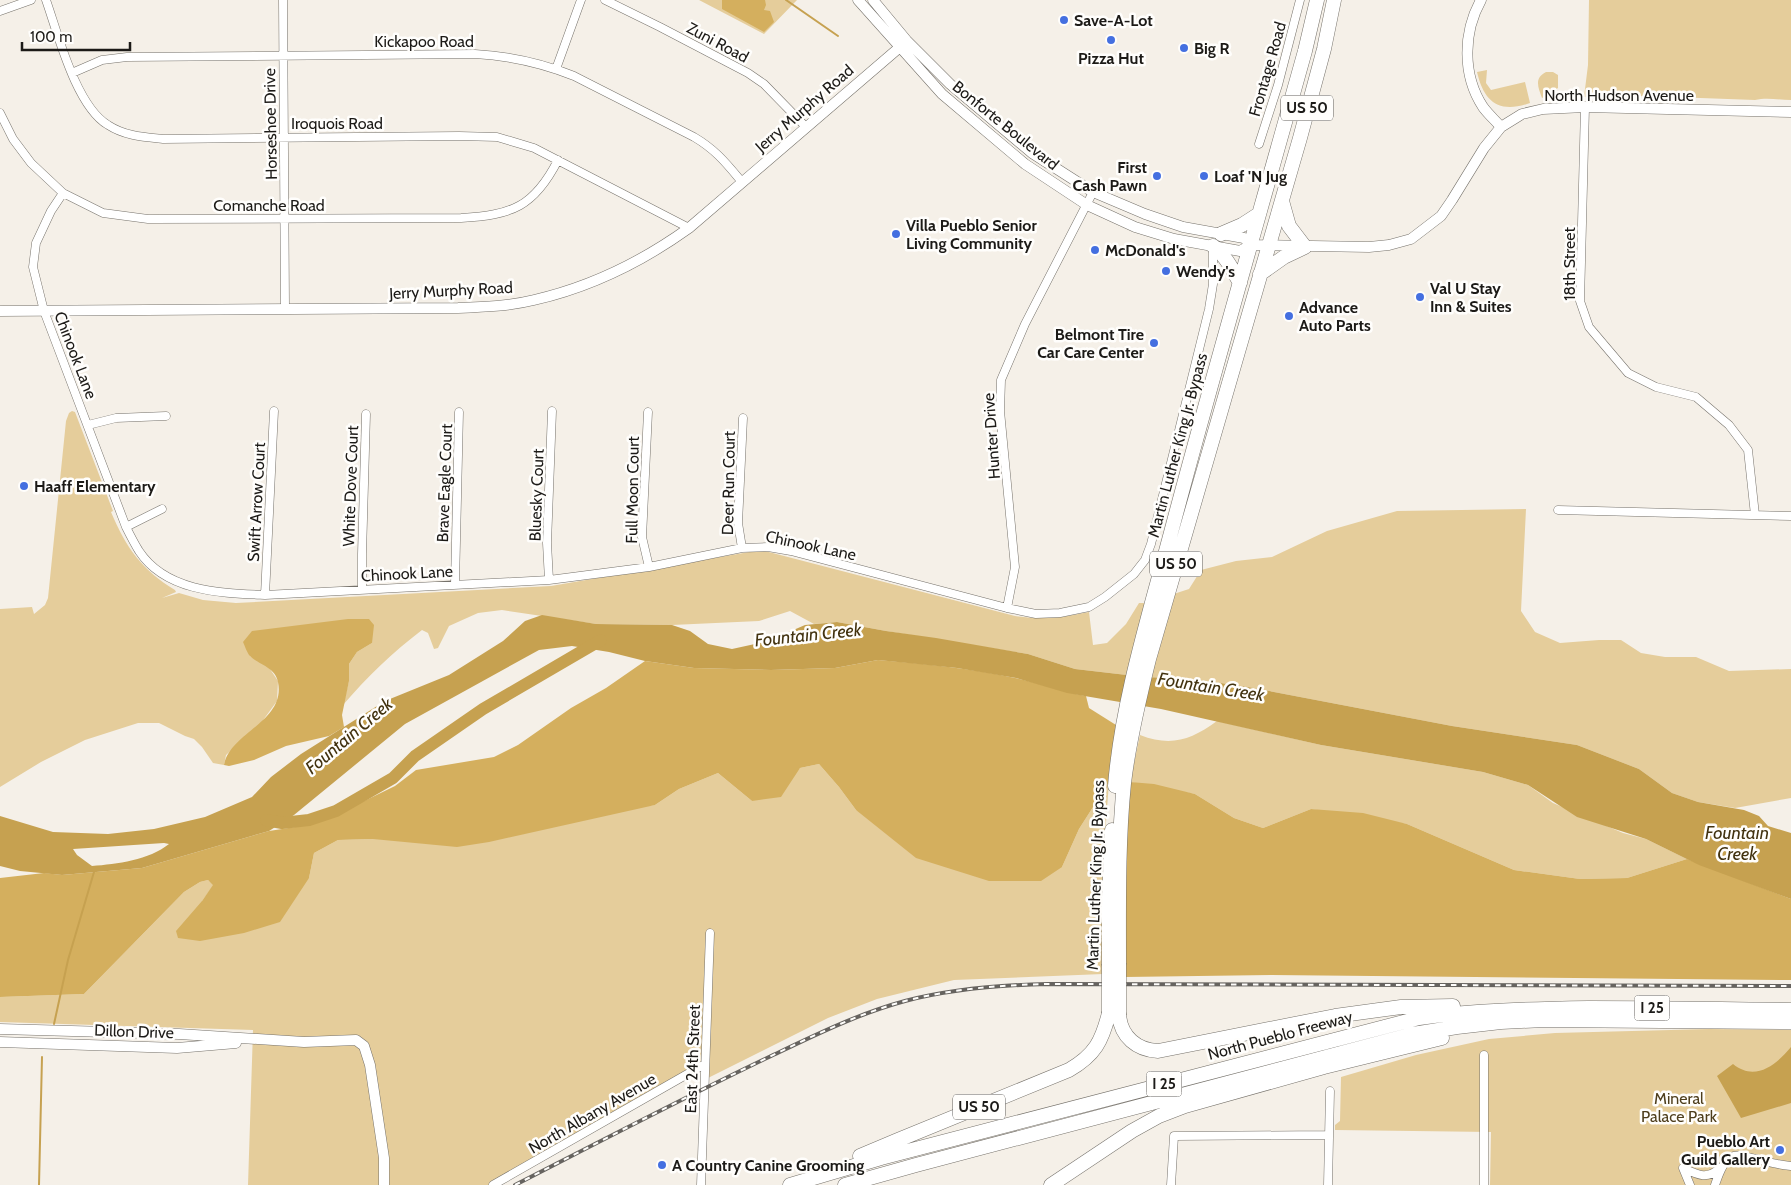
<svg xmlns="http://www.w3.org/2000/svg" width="1791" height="1185" viewBox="0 0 1791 1185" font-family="Cabin,sans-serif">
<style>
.green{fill:#e5cd9b}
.forest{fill:#d4af5e}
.water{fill:#c6a150;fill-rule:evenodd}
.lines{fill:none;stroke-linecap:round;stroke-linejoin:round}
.stream{stroke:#c6a150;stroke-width:2}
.river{stroke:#c6a150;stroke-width:12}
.street-casing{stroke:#76726b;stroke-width:9}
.secondary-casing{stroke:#76726b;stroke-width:11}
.highway-casing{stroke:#76726b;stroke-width:15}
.street{stroke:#fff;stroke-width:8}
.secondary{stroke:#fff;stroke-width:10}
.highway{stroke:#fff;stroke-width:14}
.rail-casing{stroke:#66635f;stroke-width:4}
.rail{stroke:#fffefc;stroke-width:2;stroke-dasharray:5.5;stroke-linecap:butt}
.highway-bridge-casing{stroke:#76726b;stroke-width:15;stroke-linecap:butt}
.highway-bridge{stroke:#fff;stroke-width:14}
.poi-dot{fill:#446fe0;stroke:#fffefc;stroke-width:2}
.labels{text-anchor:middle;stroke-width:5;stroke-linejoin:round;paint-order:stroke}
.shield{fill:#fffefc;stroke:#605e5c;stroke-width:1}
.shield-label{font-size:15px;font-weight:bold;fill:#1c1a17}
.poi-label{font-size:16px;font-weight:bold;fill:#1c1a17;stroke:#fffefc;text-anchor:start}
.street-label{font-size:16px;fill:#1c1a17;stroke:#fffefc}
.park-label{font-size:16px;fill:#4e3e1c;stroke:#fffefc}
.water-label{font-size:18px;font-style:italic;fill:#42320f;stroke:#fffefc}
</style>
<rect width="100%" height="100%" fill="#f5f0e8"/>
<path class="green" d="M699 0H797L764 34Z
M1589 0H1791V100C1779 100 1767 97 1755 100L1646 96 1584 97 1588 65Z
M1487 70 1486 83 1491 90 1525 82 1530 103C1499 114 1484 102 1477 72Z
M1546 72H1553L1558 75V88L1542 98C1538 87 1534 78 1546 72Z
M72 411 75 412 113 511 111 512C126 548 142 570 175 590L176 592 162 598 179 593 203 600 236 603 551 586 761 550 1015 616C1045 620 1060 618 1089 612L1093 645 1107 643 1126 624 1139 603H1146L1189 589 1201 570 1236 561 1272 557 1327 531 1397 511 1526 509 1521 611 1535 632 1560 643 1599 640H1621L1641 653 1665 657H1696L1729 671 1791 669V798L1735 808 1698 802 1672 793 1639 769 1577 745 1452 726 1248 687 1193 679 1144 677 1075 669 1028 654 886 631 837 622 814 624 790 611 759 621 672 625 596 624 502 610 478 613 449 626 438 648 434 649 428 633 422 630C393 652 367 677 343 705L349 681V664L357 652 372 643 250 656 268 666 278 681 277 701 261 723 226 755 224 765 213 763 202 747 194 739 185 736 159 723H138L85 740 41 762 0 787V609L32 607 34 614 45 605 48 598 66 421 69 413Z
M1217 721 1321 745 1483 772 1528 785 1553 803 1623 833 1646 839 1687 859 1627 878 1580 879 1514 870 1407 824 1311 809 1263 828 1234 818 1195 794 1130 782 1140 735C1171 747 1191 740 1217 721Z
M819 764 839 787 856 810 1062 867 1079 829 1109 782 1103 863V974L954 980 877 999 828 1018 704 1080 705 1065 493 1185H248L253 1030 0 1022V997L84 994 184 892 200 882 208 880 214 885 202 901 309 878 314 853 338 840 373 839 655 805 679 789 718 773 752 801 800 768Z
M1709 1029 1791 1030V1185H1490L1491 1132 1335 1130V1125L1340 1121 1341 1077 1416 1055 1489 1039 1555 1033Z"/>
<path class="forest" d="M722 0H765L766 5 764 10 770 11 774 22 764 32 722 9Z
M348 619H369L374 625 372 643 357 652 349 664V681L342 715 344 727 329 736 286 746 254 760 229 766 224 765C230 732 286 722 278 682 275 667 259 665 250 656 247 653 245 646 243 642L252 631Z
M878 660C924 664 970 668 1015 678 1039 683 1062 692 1086 696L1089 708 1116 725 1109 782 1079 829 1062 867 1041 881H989L916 858 856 810 839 787 819 764 800 768 781 797 752 801 718 773 679 789 655 805 489 842 457 847 373 839 338 840 314 853 309 878 280 922 244 933 200 941 178 938 176 931 202 901 213 885 208 880 200 882 184 892 84 994 0 997V878L44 873 62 875 142 868 269 831 308 825 352 807 395 786 416 770 494 757 518 745 571 708 606 688 645 661 694 668 771 670 835 668Z
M1130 782 1154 784 1195 794 1234 818 1263 828 1311 809 1363 813 1407 824 1514 870 1580 879 1627 878 1687 859 1791 899V980L1271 975 1125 977V858Z"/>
<path class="water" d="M542 615 596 624 672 625 690 631 708 644 732 649 768 641 805 625 837 622 886 631 936 638 1028 654 1075 669 1144 677 1193 679 1248 687 1452 726 1577 745 1639 769 1672 793 1698 802 1744 810 1759 816 1768 826 1791 833V899L1699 865 1646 839 1577 817 1528 785 1483 772 1321 745 1161 709 1067 693 1016 678 957 668 878 660 835 668 771 670 694 668 645 661 609 652 572 646 539 650 405 724 294 815 269 831 142 868 62 875 20 871 0 866V816L53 832 108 834 154 829 205 817 252 797 271 777 301 754 385 701 449 675 503 641 525 621ZM164 843 169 844C149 860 117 864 92 866L77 855 73 849Z
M1791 1047V1103L1741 1118 1717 1076 1733 1064C1755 1082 1776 1065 1791 1047Z"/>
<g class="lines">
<path class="stream" d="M786 0 838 36
M54 1024 68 960 94 872
M39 1185 42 1057"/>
<path class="river" d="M266 820 282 823 309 820 336 811 393 778 415 756 483 709 601 640"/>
<defs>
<path id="street" d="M46 0C58 34 76 106 108 125 125 136 143 137 163 139L459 136 497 137 534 148 689 228
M283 0 285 308
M605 0 660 27 748 73 764 84 806 127
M0 11 31 0
M556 69 581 0
M72 73 102 60 127 57 475 54C510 56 542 63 574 76L694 137C716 150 726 163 742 182
M1585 107 1580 301 1589 327 1628 373 1656 387 1696 397 1729 425 1748 450 1755 515
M0 113 13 139 31 163 63 193 103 213 148 219 461 218C512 215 534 207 558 160
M1259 144 1278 85 1300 0
M63 193 51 211 36 243 33 267 44 311 126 527C130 535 134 543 139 551 166 592 221 593 265 595L549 580 649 567 742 548 768 547 791 551 1007 608 1036 614 1060 613 1089 607 1105 597 1134 574 1145 560 1151 544 1209 309 1213 284V246
M648 412 642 537 649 567
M88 425 116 418 166 416
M1558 510 1791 516
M126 527 162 509
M742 548 738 523 743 418
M549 580 547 543 552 411
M455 584 459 412
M362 589V554L366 414
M265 595 274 411
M1007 608 1015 567 1000 411 1001 380 1025 324 1093 192
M493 1185 705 1064
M701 1185 710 933
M1171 1185 1174 1136 1328 1135
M1328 1185 1330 1091
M1484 1185V1055
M1690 1185 1683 1168C1698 1175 1707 1180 1720 1168
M1715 1185C1728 1146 1734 1154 1768 1162 1775 1164 1783 1165 1791 1166"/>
<path id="secondary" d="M858 0 942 94 1025 164 1087 205 1135 227 1174 239 1240 251 1251 245 1369 247 1389 245 1411 239 1441 216 1452 200 1484 148 1501 127 1522 114 1543 109 1585 107 1791 112
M873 0 907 41 950 84 1032 153 1093 192 1145 214 1183 227 1244 238 1251 245
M1481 0C1463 32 1462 75 1483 107 1488 114 1495 120 1501 127
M0 311 458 308C484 307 510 306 534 300 591 287 643 261 689 228L907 41
M0 1029 179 1034 304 1042 356 1040 364 1046 370 1065 384 1158V1185
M0 1042 177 1048 236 1043"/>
<path id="highway" d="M1221 234 1242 225 1259 214
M1213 246C1226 256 1232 269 1240 283
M1260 274 1284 257 1305 247 1289 226 1282 201
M1115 786C1122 699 1151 609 1173 525 1215 367 1261 209 1305 51L1317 0
M1119 963C1119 903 1118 843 1124 783 1129 741 1139 699 1149 659L1300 138 1324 49 1334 0
M1109 964V897L1112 830
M1119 1015C1121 1037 1137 1050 1158 1051L1335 1016 1401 1007 1453 1006
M860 1156 898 1140 1069 1070C1095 1055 1102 1041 1109 1013
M790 1185 881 1158 1419 1018C1475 1010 1532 1009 1589 1008 1657 1008 1724 1009 1791 1010
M845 1185 916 1165 1413 1034 1457 1027 1501 1022 1544 1020 1791 1022
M1051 1185 1132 1131 1159 1116 1185 1106 1324 1067 1442 1038"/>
</defs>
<use href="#street" class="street-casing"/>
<use href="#secondary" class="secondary-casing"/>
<use href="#highway" class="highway-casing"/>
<use href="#street" class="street"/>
<use href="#secondary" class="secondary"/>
<use href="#highway" class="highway"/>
<defs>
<path id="rail" d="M515 1185C599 1142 683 1098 769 1057 813 1036 857 1014 905 1001 951 989 1000 985 1048 984L1791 986"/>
</defs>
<use href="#rail" class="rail-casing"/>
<use href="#rail" class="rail"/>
<defs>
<path id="highway-bridge" d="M1119 963V1015
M1109 1013V964"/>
</defs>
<use href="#highway-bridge" class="highway-bridge-casing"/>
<use href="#highway-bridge" class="highway-bridge"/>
</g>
<g class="poi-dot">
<circle cx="1064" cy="20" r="5"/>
<circle cx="1111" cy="40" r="5"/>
<circle cx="1184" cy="48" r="5"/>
<circle cx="1157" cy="176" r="5"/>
<circle cx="1204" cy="176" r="5"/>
<circle cx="896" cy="234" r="5"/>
<circle cx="1095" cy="250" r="5"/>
<circle cx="1166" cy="271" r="5"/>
<circle cx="1420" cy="297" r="5"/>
<circle cx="1289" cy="316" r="5"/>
<circle cx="1154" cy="343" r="5"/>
<circle cx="24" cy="486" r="5"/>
<circle cx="1780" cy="1150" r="5"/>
<circle cx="662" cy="1165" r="5"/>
</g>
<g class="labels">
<g class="shield">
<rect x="1281" y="95.5" width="52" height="25" rx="4"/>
<rect x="1150" y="551.5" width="52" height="25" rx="4"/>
<rect x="1634.5" y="995.5" width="35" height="25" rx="4"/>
<rect x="1146.5" y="1071.5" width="35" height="25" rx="4"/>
<rect x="953" y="1094.5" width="52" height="25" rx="4"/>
</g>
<g class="shield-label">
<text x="1307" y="113">US 50</text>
<text x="1176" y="569">US 50</text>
<text x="1652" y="1013">I 25</text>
<text x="1164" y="1089">I 25</text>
<text x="979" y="1112">US 50</text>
</g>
<g class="poi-label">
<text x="1074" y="26">Save-A-Lot</text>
<text x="1194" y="54">Big R</text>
<text x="1111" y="64" text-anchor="middle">Pizza Hut</text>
<text x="1147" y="173" text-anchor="end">First<tspan x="1147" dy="18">Cash Pawn</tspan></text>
<text x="1214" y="182">Loaf 'N Jug</text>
<text x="906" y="231">Villa Pueblo Senior<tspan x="906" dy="18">Living Community</tspan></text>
<text x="1105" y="256">McDonald's</text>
<text x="1176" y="277">Wendy's</text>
<text x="1430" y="294">Val U Stay<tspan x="1430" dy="18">Inn &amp; Suites</tspan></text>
<text x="1299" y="313">Advance<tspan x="1299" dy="18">Auto Parts</tspan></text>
<text x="1144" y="340" text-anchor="end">Belmont Tire<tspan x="1144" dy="18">Car Care Center</tspan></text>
<text x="34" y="492">Haaff Elementary</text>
<text x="1770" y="1147" text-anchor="end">Pueblo Art<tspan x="1770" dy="18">Guild Gallery</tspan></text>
<text x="672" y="1171">A Country Canine Grooming</text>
</g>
<g class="street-label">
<text x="424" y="47">Kickapoo Road</text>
<text transform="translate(718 42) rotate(28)" y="6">Zuni Road</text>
<text transform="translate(1267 69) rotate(-74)" y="6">Frontage Road</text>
<text x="1619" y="101">North Hudson Avenue</text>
<text transform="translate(804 108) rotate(-41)" y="6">Jerry Murphy Road</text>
<text x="337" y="129">Iroquois Road</text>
<text transform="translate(270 124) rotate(-91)" y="6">Horseshoe Drive</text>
<text transform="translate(1006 125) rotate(39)" y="6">Bonforte Boulevard</text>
<text x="269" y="211">Comanche Road</text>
<text transform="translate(1569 264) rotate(-90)" y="6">18th Street</text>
<text transform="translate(451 290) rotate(-3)" y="6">Jerry Murphy Road</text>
<text transform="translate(76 355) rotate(69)" y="6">Chinook Lane</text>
<text transform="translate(991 436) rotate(-94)" y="6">Hunter Drive</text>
<text transform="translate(1177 445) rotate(-75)" y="6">Martin Luther King Jr. Bypass</text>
<text transform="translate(444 483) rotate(-88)" y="6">Brave Eagle Court</text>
<text transform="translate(728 483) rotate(-89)" y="6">Deer Run Court</text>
<text transform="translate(350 486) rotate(-88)" y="6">White Dove Court</text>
<text transform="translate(632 490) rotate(-89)" y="6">Full Moon Court</text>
<text transform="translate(536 495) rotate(-88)" y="6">Bluesky Court</text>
<text transform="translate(256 502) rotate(-87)" y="6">Swift Arrow Court</text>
<text transform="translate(811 545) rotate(12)" y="6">Chinook Lane</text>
<text transform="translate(407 573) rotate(-3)" y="6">Chinook Lane</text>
<text transform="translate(1095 875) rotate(-88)" y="6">Martin Luther King Jr. Bypass</text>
<text transform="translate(134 1031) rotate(2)" y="6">Dillon Drive</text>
<text transform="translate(1280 1035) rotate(-15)" y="6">North Pueblo Freeway</text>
<text transform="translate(692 1059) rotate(-88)" y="6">East 24th Street</text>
<text transform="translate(592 1113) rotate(-30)" y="6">North Albany Avenue</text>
</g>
<g class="park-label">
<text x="1679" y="1104">Mineral<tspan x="1679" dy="18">Palace Park</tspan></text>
</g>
<g class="water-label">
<text transform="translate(808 635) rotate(-6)" y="6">Fountain Creek</text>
<text transform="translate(1211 687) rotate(9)" y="6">Fountain Creek</text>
<text transform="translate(349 736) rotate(-40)" y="6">Fountain Creek</text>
<text x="1737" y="839">Fountain<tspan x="1737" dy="21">Creek</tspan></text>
</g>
</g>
<path d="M22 42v8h108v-8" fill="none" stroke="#1c1a17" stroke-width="2.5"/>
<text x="30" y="42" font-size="15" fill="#1c1a17" stroke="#fffefc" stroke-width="4" paint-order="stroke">100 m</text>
</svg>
